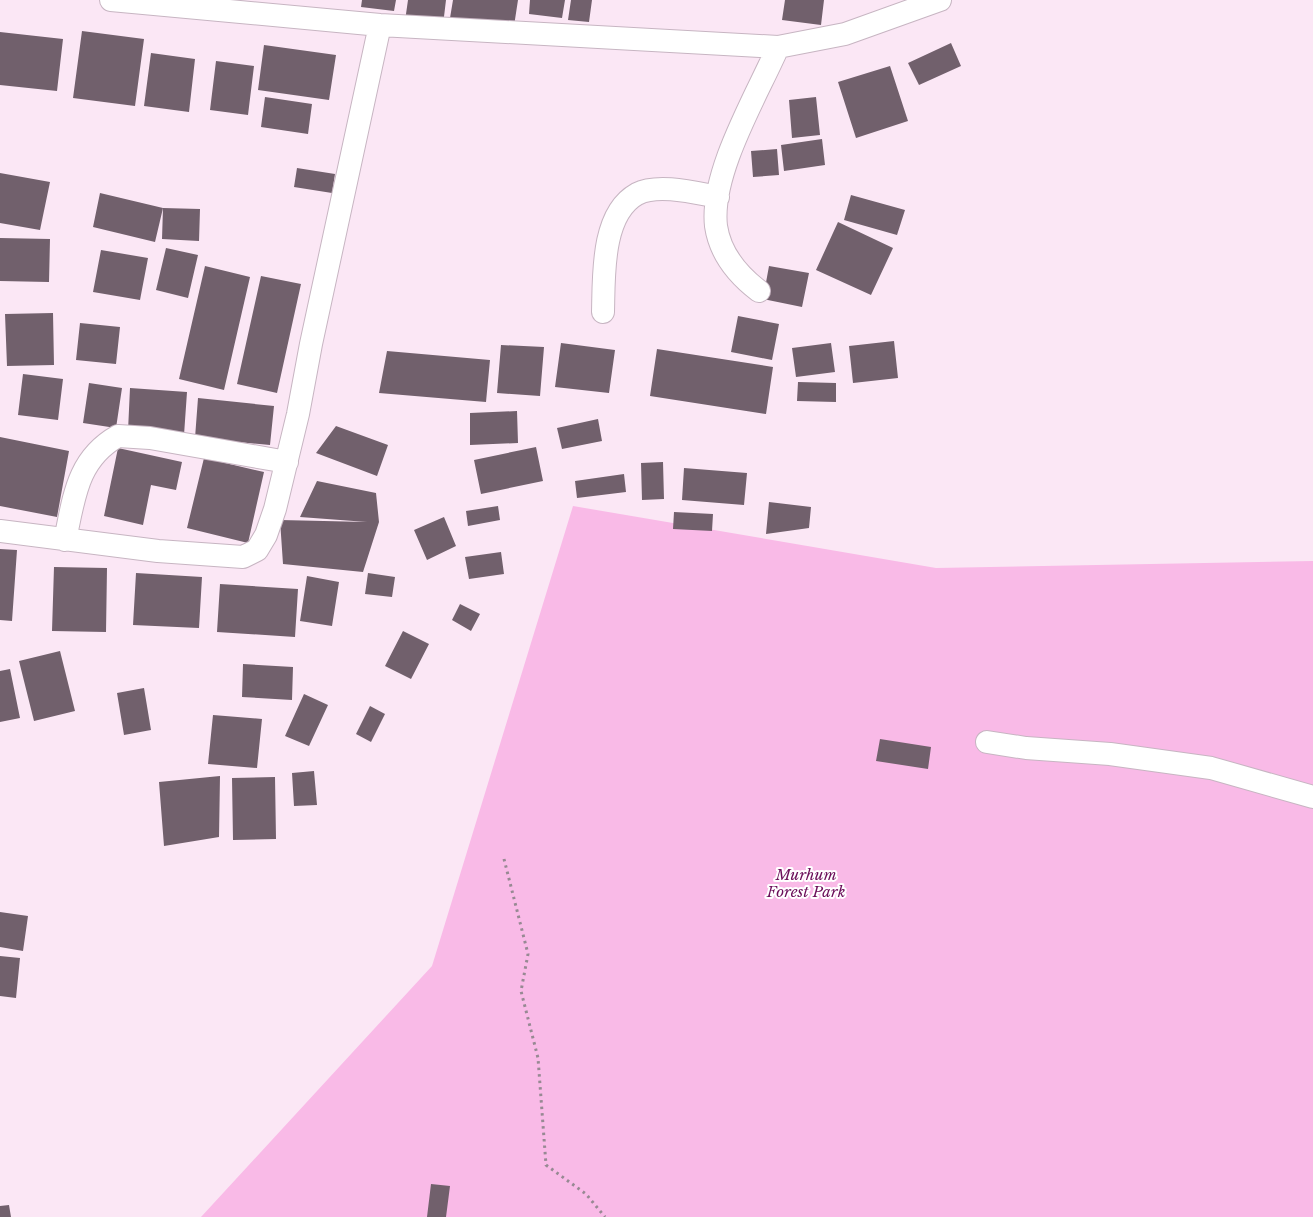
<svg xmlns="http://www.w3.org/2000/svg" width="1313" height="1217" viewBox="0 0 1313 1217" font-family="'Libre Baskerville',serif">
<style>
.green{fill:#f9bae7}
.building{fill:#71606c}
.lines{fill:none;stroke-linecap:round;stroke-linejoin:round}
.street-casing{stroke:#c7b5c2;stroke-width:24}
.path{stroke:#978993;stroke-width:3;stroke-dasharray:2.5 4;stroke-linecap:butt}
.street{stroke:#fff;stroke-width:22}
.labels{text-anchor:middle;stroke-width:4;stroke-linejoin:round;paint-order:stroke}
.park-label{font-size:15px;font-style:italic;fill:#6b0f5a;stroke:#fff}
</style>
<rect width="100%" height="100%" fill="#fbe7f5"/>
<path class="green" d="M573 506 936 568 1313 561V1217H201L432 966Z"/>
<path class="building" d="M362 0H396L394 11 361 7Z
M408 0H446L443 25 405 21Z
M453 0H518L514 26 450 18Z
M530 0H565L562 18 529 14Z
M571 0H592L589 22 568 20Z
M785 0H824L821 25 782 20Z
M82 31 144 39 135 106 73 98Z
M0 32 63 39 57 91 0 85Z
M951 43 961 66 919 85 908 63Z
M264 45 336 55 329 100 258 90Z
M151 53 195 59 189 112 144 106Z
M216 61 254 66 248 115 210 110Z
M890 66 908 121 856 138 838 82Z
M265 97 312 104 308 134 261 127Z
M816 97 820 135 792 138 789 100Z
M822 139 825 165 784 171 781 145Z
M777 149 779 175 753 177 751 151Z
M297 168 335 174 332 193 294 187Z
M0 173 50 182 40 230 0 223Z
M100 193 163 208 155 242 93 227Z
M851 195 905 210 897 235 844 220Z
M163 208 200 209 199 241 162 239Z
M838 222 893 248 871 295 816 270Z
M0 238 50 239 49 282 0 281Z
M166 248 198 255 188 298 156 290Z
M101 250 148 258 140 300 93 292Z
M205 266 250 277 224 390 179 379Z
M769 266 809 273 802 307 763 299Z
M261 276 301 284 277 393 237 384Z
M53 313 54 365 7 366 5 314Z
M738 316 779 324 772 360 731 352Z
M80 323 120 327 116 364 76 360Z
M894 341 898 378 853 383 849 346Z
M561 343 615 350 609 393 555 387Z
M831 343 835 372 796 377 792 348Z
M501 345 544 347 540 396 497 393Z
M657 349 773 367 766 414 650 396Z
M387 351 490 360 486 402 379 393Z
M23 374 63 379 58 420 18 415Z
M798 382 836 383V402L797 401Z
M89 383 122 388 116 428 83 423Z
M130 388 187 392 184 435 128 431Z
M198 398 274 406 270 445 195 438Z
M517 411 518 443 470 445V413Z
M598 419 602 441 562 449 557 428Z
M336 426 388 445 377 476 316 453Z
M0 437 69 451 57 517 0 506Z
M536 447 543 481 481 494 474 460Z
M118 448 182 462 176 490 151 485 143 525 104 516Z
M204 458 264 472 248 543 187 528Z
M663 462 664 499 642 500 641 463Z
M684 468 747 473 744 505 682 500Z
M624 474 626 492 577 498 575 481Z
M317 481 376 493 379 522 363 572 283 564 280 520 367 522 300 517Z
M769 502 811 507 809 528 766 534Z
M498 506 500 520 468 526 466 511Z
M674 512 713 514 712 531 673 529Z
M444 517 456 546 427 560 414 530Z
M0 549 17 550 12 621 0 620Z
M501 552 504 574 469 579 465 557Z
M54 567 107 568 106 632 52 631Z
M136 573 202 577 199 628 133 625Z
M368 573 395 577 392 597 365 594Z
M307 576 339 582 332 626 300 621Z
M220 584 298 589 295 637 217 632Z
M460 604 480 614 471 631 452 620Z
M403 631 429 644 411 679 385 666Z
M60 651 75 711 34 721 19 661Z
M243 664 293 667 292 700 242 697Z
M10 669 20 718 0 722V671Z
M144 688 151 730 124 735 117 693Z
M304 694 328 705 309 746 285 736Z
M370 706 385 714 371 742 356 734Z
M213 715 262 719 257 768 208 764Z
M880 739 931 747 928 769 876 761Z
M314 771 317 805 294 806 292 773Z
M220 776 219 837 164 846 159 782Z
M275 777 276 839 233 840 232 778Z
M0 912 28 916 23 951 0 947Z
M0 956 20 958 16 998 0 996Z
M431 1184 450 1186 446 1217H427Z
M9 1205 11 1217H0V1206Z"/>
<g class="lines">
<defs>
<path id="street" d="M111 0 380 25 778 47 845 34 940 0
M759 291C738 275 720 253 716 226 710 173 757 95 778 47
M603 312C604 277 601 214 637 194 658 183 696 193 718 197
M0 531 158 551 243 557 257 550 266 535 275 509 298 414 311 344 380 25
M65 540C74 498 77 459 118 436L150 438 287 462
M987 742 1026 748 1110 754 1211 768 1313 797"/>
</defs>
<use href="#street" class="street-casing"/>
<path class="path" d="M504 859 528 954 521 991 538 1058 546 1165 586 1194 605 1217"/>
<use href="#street" class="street"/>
</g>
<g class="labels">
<g class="park-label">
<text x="806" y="880">Murhum<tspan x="806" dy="17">Forest Park</tspan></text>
</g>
</g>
</svg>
